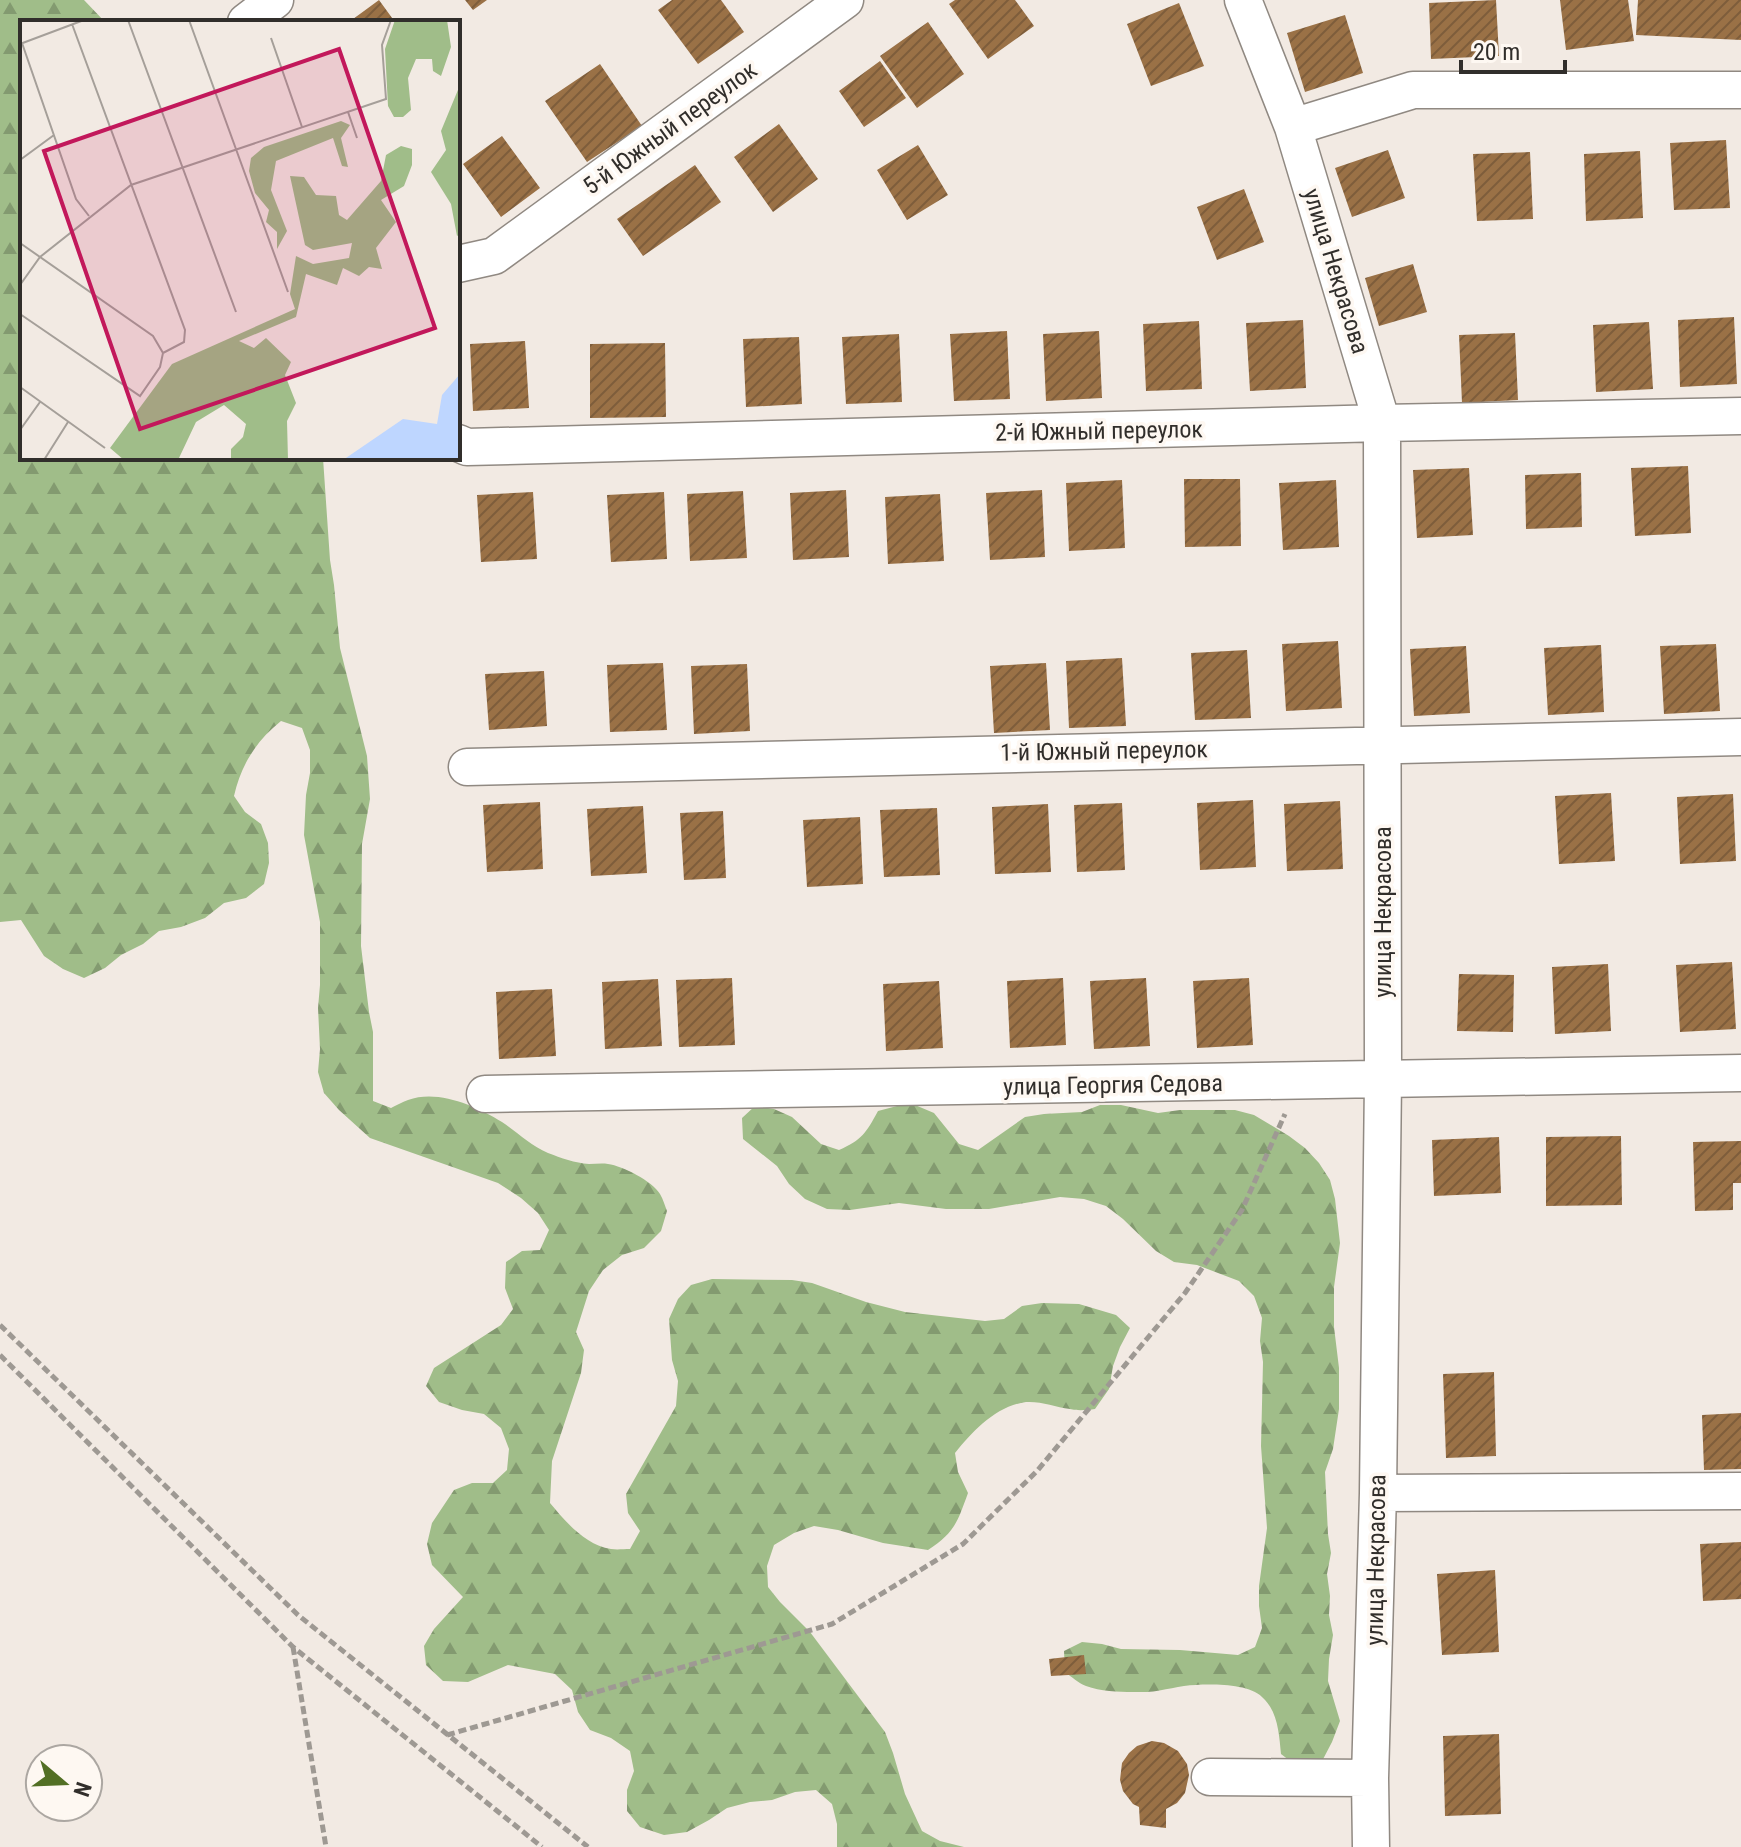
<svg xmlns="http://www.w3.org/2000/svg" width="1741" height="1847" viewBox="0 0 1741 1847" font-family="'Roboto Condensed',sans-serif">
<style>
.forest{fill:url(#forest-firs)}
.building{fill:url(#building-hatch)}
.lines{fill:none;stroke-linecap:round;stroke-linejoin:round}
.minor-casing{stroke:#908982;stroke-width:39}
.path{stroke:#9e9993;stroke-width:5;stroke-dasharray:8 4;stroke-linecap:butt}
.minor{stroke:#fff;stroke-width:36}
.labels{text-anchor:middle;stroke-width:7;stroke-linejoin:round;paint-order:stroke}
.street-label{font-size:24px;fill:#312e2b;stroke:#fef8f2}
.inset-road{fill:none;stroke:#a59f99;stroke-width:2}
.view{fill:#c2185b;fill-opacity:0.15;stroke:#c2185b;stroke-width:4}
.inset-edge{fill:none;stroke:#312e2b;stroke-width:4}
</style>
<defs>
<pattern id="forest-firs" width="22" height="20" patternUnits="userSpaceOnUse" patternTransform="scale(2)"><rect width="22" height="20" fill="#a0bd89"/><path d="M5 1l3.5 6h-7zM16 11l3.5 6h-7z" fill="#839a70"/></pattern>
<pattern id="building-hatch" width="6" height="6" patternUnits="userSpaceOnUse" patternTransform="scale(2)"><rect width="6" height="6" fill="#9a7146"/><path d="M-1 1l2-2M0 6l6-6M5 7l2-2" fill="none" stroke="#7e5d3b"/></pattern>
</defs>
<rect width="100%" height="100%" fill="#f2eae3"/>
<path class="forest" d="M0 0H84L105 22H22V458H323L330 560 334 585 340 648 367 756 370 799 362 844 361 946 369 1012 373 1032V1101L391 1108C397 1105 402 1102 408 1100 438 1089 476 1106 502 1122 517 1132 530 1145 548 1153 561 1158 575 1163 589 1164 595 1164 602 1163 608 1164 623 1166 652 1181 660 1194 663 1199 665 1206 667 1211L661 1231 644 1248 622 1255 603 1270 589 1291 576 1332 584 1350 581 1373 552 1461 550 1503C565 1521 585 1545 611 1549 617 1550 624 1549 630 1549L640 1531 628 1513 626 1494 676 1406 678 1381 672 1360 669 1319 678 1299 691 1285 712 1279 792 1280 812 1283 866 1302 905 1312 985 1321 1004 1319 1022 1306 1042 1303 1079 1304 1116 1315 1130 1328 1120 1347 1113 1366 1109 1389 1095 1409C1087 1410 1078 1411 1070 1409 1055 1407 1041 1401 1026 1402 996 1406 973 1431 955 1453L958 1472 968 1493C957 1523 955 1532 928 1550L883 1543 838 1530 814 1526 794 1533 774 1545 767 1566 768 1587 780 1602 810 1632 885 1732 893 1753 905 1794 922 1831 940 1841 964 1847H837V1824L832 1804 816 1790 795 1792 772 1800 750 1802 727 1808 709 1820 687 1832 664 1835 640 1827 627 1811V1790L634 1771 630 1751 611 1738 590 1730 578 1712 572 1690 555 1674 508 1665 468 1682 443 1681 426 1665 424 1646 434 1629 463 1597 432 1565 427 1544 432 1523 454 1490 472 1483H493L507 1470 509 1449 501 1428 484 1414 462 1410 439 1402 426 1386 434 1368 501 1325 513 1309 505 1288 506 1262 522 1251 540 1250 549 1230 538 1213 521 1198 498 1183 370 1138 339 1110 324 1093 318 1072 320 1049 318 1008 320 985V922L304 835 306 795 310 773V750L302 728 281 721C256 741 241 765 234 796L245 812 261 824 268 843 269 863 264 884 246 898 224 903 205 918 181 927 159 931 143 944 121 955 105 968 84 978 63 969 44 956 21 920 0 922Z
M915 1105 934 1113 959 1144 978 1150 1025 1117 1044 1114 1082 1112 1100 1105H1121L1158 1113 1180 1110H1235L1254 1115 1289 1136 1305 1148 1319 1163 1330 1180 1335 1199 1340 1243 1334 1287V1327L1339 1368V1409L1333 1449 1325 1472 1328 1534 1331 1553 1327 1574 1330 1596 1329 1615 1333 1635 1329 1659 1328 1681 1340 1721 1332 1742 1320 1765 1298 1767 1281 1754C1279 1734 1278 1711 1262 1697 1249 1684 1214 1684 1196 1685 1180 1685 1164 1691 1147 1692 1127 1692 1105 1693 1086 1686 1078 1683 1072 1677 1065 1672L1064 1651 1082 1642 1102 1644 1121 1649 1180 1650 1238 1655 1255 1647 1262 1628 1259 1606V1586L1267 1528 1261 1446 1263 1362 1260 1341 1262 1318 1254 1296 1239 1281 1197 1265 1174 1262 1156 1251 1123 1219 1106 1206 1084 1199 1060 1197 989 1209H946L899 1203 850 1210 827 1209 805 1199 789 1184 777 1166 743 1139 742 1118 755 1106 774 1109 792 1117 821 1144 839 1150C862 1140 866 1133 878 1111L897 1106Z"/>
<path class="building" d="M379 0 395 22H349Z
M465 0H487L473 10Z
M672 0H721L744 32 698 64 658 10Z
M955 0H1015L1034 26 988 59 949 4Z
M1496 0 1499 56 1431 59 1429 3Z
M1560 0H1628L1634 41 1566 50Z
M1638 0H1741V40L1636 35Z
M1179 3 1204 66 1151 86 1127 24Z
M1345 15 1363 73 1305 92 1287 33Z
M928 22 964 74 917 108 880 56Z
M880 61 906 98 864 127 839 91Z
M600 64 642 126 587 162 545 101Z
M779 124 818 179 773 212 734 157Z
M502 136 540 188 501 217 463 164Z
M1726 140 1730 208 1674 210 1670 143Z
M918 145 948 195 907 220 877 170Z
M1388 150 1405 198 1352 217 1335 168Z
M1640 151 1643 218 1586 221 1584 154Z
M1530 152 1533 219 1477 221 1473 154Z
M695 165 721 202 643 256 617 219Z
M1244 189 1264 242 1217 260 1197 207Z
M1413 264 1427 312 1379 326 1365 278Z
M1734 317 1737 384 1680 387 1678 320Z
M1303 320 1306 388 1250 391 1246 323Z
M1199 321 1202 389 1146 391 1143 324Z
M1649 322 1653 389 1596 392 1593 325Z
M1007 331 1010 399 954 401 950 334Z
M1099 331 1102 398 1046 401 1043 334Z
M1515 333 1518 400 1462 403 1459 335Z
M899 334 902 402 846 404 842 337Z
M799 337 802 404 746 407 743 339Z
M525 341 529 408 473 411 470 344Z
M665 343 666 417 590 418V344Z
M1688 466 1691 533 1635 536 1631 468Z
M1469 468 1473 535 1417 538 1413 470Z
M1581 473 1582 527 1526 529 1525 475Z
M1184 479H1240L1241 546 1185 547Z
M1122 480 1125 548 1069 551 1066 483Z
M1336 480 1339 547 1283 550 1279 483Z
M846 490 849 557 793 560 790 493Z
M1042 490 1045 557 990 560 986 493Z
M743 491 747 558 690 561 687 494Z
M533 492 537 559 481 562 477 495Z
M664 492 667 559 611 562 607 495Z
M940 494 944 561 888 564 885 497Z
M1338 641 1342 708 1286 711 1282 644Z
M1716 644 1720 711 1664 714 1660 646Z
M1601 645 1604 712 1548 715 1544 648Z
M1466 646 1470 713 1414 716 1410 649Z
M1247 650 1251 718 1195 720 1191 653Z
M1122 658 1126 726 1069 728 1066 661Z
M663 663 667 730 610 732 607 665Z
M1046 663 1050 730 994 733 990 666Z
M747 664 750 731 694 734 691 666Z
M544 671 547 726 489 730 485 674Z
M1611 793 1615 861 1559 864 1555 796Z
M1733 794 1736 861 1680 864 1677 797Z
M1253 800 1256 867 1200 870 1197 803Z
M1340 801 1343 869 1287 871 1284 804Z
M540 802 543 869 487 872 483 805Z
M1122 803 1125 870 1077 872 1074 805Z
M1048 804 1051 872 995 874 992 807Z
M643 806 647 873 591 876 587 809Z
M937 808 940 875 884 877 880 810Z
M723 811 726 878 684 880 680 813Z
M860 817 863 884 807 887 803 820Z
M1732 962 1736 1029 1680 1032 1676 965Z
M1608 964 1611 1031 1555 1034 1552 967Z
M1459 974 1514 975 1513 1032 1457 1031Z
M732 978 735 1045 679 1047 676 980Z
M1063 978 1066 1045 1010 1048 1007 981Z
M1146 978 1150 1046 1094 1049 1090 981Z
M1249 978 1253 1045 1197 1048 1193 981Z
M658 979 662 1046 605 1049 602 982Z
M939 981 943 1048 886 1051 883 984Z
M552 989 556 1056 499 1059 496 992Z
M1621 1136 1622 1205 1546 1206V1137Z
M1499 1137 1501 1193 1434 1196 1432 1140Z
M1741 1141V1183H1733V1210L1695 1211 1693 1142Z
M1494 1372 1496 1456 1446 1458 1443 1374Z
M1741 1413V1469L1704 1470 1702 1415Z
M1741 1542V1599L1703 1601 1700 1544Z
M1495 1570 1499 1652 1442 1655 1437 1574Z
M1084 1655 1086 1674 1051 1676 1049 1659Z
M1499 1734 1501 1814 1445 1816 1443 1736Z
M1152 1741 1164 1743 1178 1751 1187 1764 1189 1775 1185 1793 1177 1803 1166 1809V1828L1140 1825 1139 1807 1133 1804 1123 1791 1120 1780 1122 1763 1129 1753 1137 1746Z"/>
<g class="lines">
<defs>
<path id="minor" d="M1243 0 1293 127 1382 423 1383 1080 1378 1493 1370 1778 1371 1847
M246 22 275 0
M1293 127 1413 90H1741
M458 264 494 256 845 0
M458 443 467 447 1382 423 1741 416
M467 767 1741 737
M485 1094 1741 1073
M1378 1493 1741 1491
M1210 1777 1370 1778"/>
</defs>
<use href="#minor" class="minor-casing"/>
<path class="path" d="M0 1325 298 1615 588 1847
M0 1355 293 1647 542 1847
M293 1647 326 1847
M447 1735 832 1624 963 1544 1037 1471 1185 1293 1242 1210 1285 1114"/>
<use href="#minor" class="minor"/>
</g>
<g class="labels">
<g class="street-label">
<text transform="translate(670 128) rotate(-36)" y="8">5-й Южный переулок</text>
<text transform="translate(1336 271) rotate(73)" y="8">улица Некрасова</text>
<text transform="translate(1099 431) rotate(-1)" y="8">2-й Южный переулок</text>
<text transform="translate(1104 751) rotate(-1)" y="8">1-й Южный переулок</text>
<text transform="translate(1383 912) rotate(-90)" y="8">улица Некрасова</text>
<text transform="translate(1113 1085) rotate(-1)" y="8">улица Георгия Седова</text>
<text transform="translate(1376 1560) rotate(-89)" y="8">улица Некрасова</text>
</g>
</g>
<g transform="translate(20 20)">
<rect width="440" height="440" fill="#f2eae3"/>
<path d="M375 0H427L431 27 421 56 413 51 412 39H396L388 58 391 90 383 97H374L368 86 365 29ZM440 65V214L437 216 431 184 411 152 426 130 421 111ZM321 101 330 105 321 118 328 147 322 146 313 118 256 141 251 170 267 211 257 229V212L246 202 249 190 235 173 229 151 231 138 244 127ZM381 126 392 129V145L384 166 361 180 376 202 356 228 362 249 349 247 339 256 323 248 317 265 286 254 276 297 219 321 234 328 246 318 271 342 265 355 276 383 267 401 268 440H211V429L223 417 226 404 204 385 176 402 159 438 104 440 90 428 152 344 275 289 270 274 276 236 293 244 329 238 332 223 293 230 285 225 270 156 284 157 296 175 316 176 319 195 327 200 361 161 366 135Z" fill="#a0bd89"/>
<path d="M440 354V440H323L383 399 417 404 422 375Z" fill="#bed6ff"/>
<path class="inset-road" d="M108 0 216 292M169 0 268 272M52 4 165 310 164 322 143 333M251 18 282 107M2 23 56 179 69 196M0 24 64 0M328 92 337 118M0 140 34 115M0 223 133 316 143 333 140 347 120 376 0 294M0 265 20 237 111 165 366 79 362 25 371 0M0 367 85 428M0 410 20 382M24 440 48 402"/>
<path class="view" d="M319 29 415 308 120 409 24 131Z"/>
<rect width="440" height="440" class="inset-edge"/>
</g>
<g transform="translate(64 1783) rotate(109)"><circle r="38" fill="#fef8f2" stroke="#aca7a2" stroke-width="2"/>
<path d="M0-6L14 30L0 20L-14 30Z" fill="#526f24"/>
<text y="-12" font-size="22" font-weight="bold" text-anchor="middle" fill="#312e2b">N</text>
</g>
<path d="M1461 60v12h104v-12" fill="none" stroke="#312e2b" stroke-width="4"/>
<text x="1473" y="60" font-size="24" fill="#312e2b" stroke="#fef8f2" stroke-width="6" paint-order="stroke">20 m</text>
</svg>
